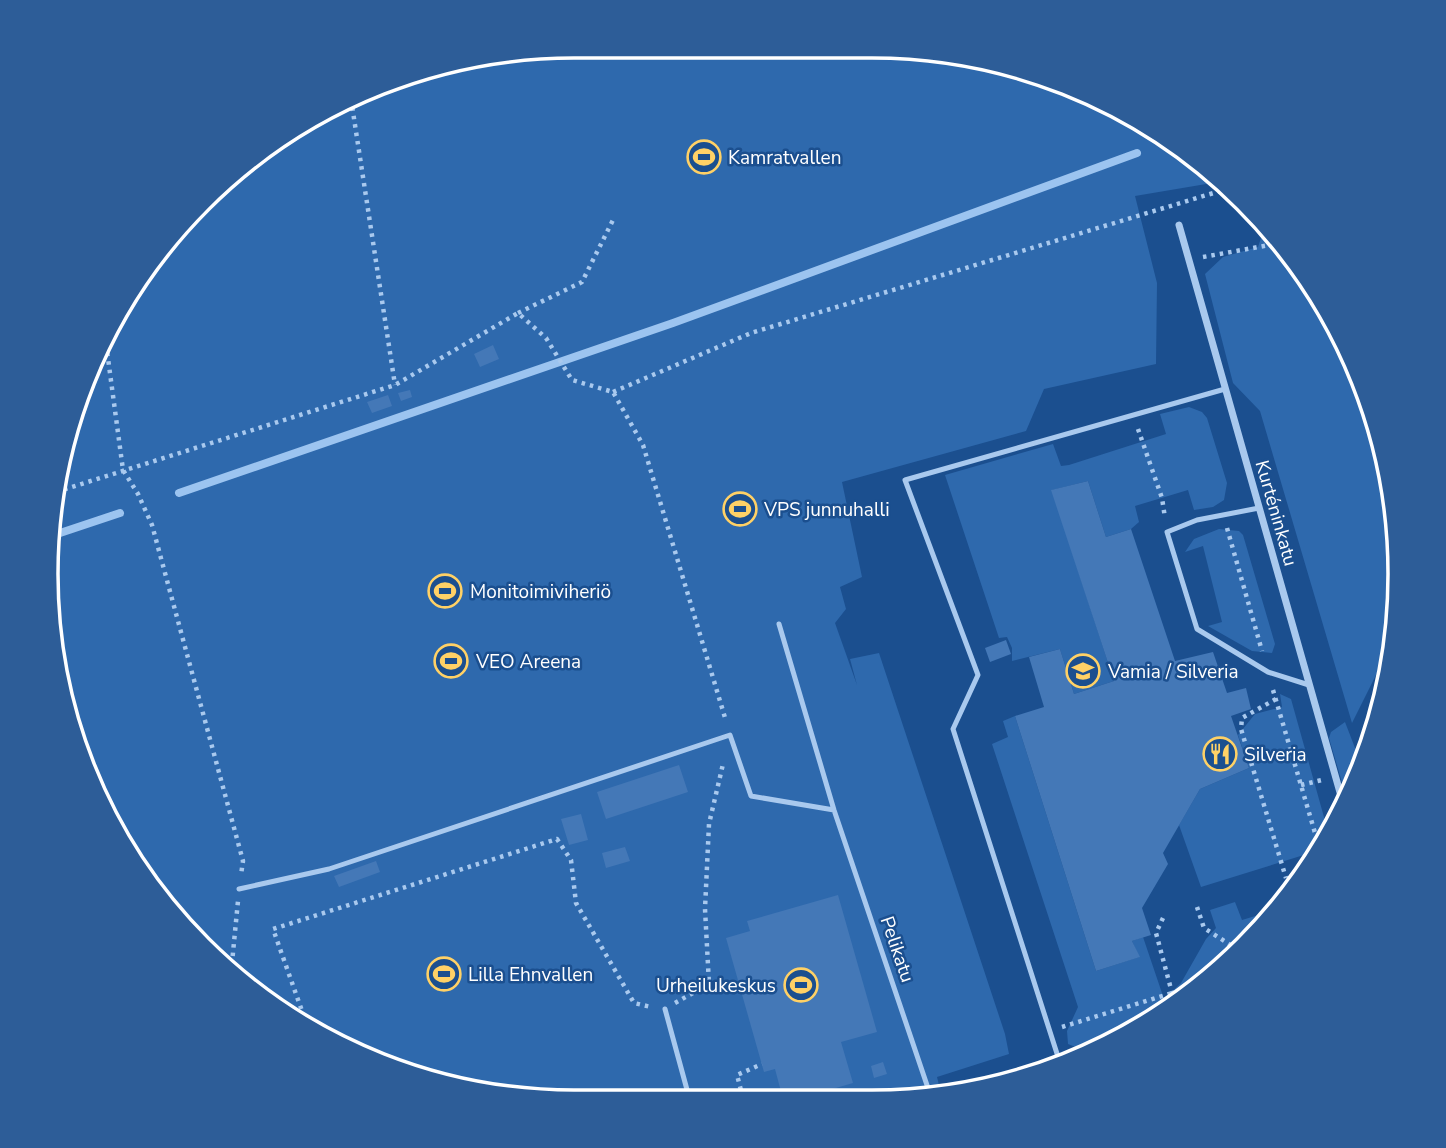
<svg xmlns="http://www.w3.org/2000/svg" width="1446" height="1148" viewBox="0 0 1446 1148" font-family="'Nunito Sans',sans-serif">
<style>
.green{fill:#2e69ad}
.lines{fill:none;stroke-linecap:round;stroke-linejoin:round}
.stream{stroke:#9cc4f0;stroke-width:8}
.building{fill:#4478b7}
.path{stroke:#a9c9ee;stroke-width:4.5;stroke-dasharray:3.5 5;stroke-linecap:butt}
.lane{stroke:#a9c9ee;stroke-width:5}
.street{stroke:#a9c9ee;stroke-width:7}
.labels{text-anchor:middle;stroke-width:5;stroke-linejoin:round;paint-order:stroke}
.poi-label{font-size:19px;fill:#fff;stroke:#1b4f8f;text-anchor:start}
.street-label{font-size:19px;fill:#fff;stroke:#1b4f8f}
.rim{fill:none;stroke:#fff;stroke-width:3.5}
</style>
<rect width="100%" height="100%" fill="#1b4f8f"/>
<path class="green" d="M574 46 906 47 1042 74 1137 117 1224 181 1135 196 1157 283 1156 364 1044 389 1026 431 842 482 862 577 840 587 846 609 835 623 857 685 850 659 879 653 1005 1034 1009 1054 937 1077 939 1085 890 1101 471 1092 371 1062 253 994 176 922 116 838 63 710 46 574 64 437 117 309 201 200 310 116 438 63Z
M1264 229 1330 310 1373 405 1396 505 1399 609 1394 639 1352 723 1260 411 1233 383 1205 274 1223 257 1258 247Z
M1189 407 1202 412 1207 418 1227 483 1224 500 1213 507 1194 510 1188 490 1135 506 1139 522 1131 529 1106 537 1088 481 1052 490 1114 681 1074 694 1060 649 1012 661V648L1007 637 999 638 945 475 1053 444 1061 466 1069 465 1166 434 1160 414Z
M1219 529 1239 531 1243 535 1275 644 1272 653 1252 651 1208 626 1222 622 1203 546 1185 552 1194 539Z
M1280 694 1291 699 1329 835 1322 847 1307 854 1201 887 1179 825 1200 789 1249 768 1238 735 1255 714 1282 707Z
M1015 716 1096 971 1139 957 1132 941 1143 937 1164 999 1181 983 1206 939 1216 928 1210 910 1235 902 1242 920 1279 909 1220 972 1142 1027 1078 1048 1068 1044 1067 1031 1078 1007 992 744 1008 737 1003 721Z
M1345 722 1362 766 1348 803 1329 738 1331 732Z"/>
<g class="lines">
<path class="stream" d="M1172 143H1174
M179 493 673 323 1137 153
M51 536 120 513"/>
</g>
<path class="building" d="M493 345 499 359 480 367 474 354Z
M410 390 412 397 401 401 398 393Z
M388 395 392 406 372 413 367 402Z
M1088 481 1106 537 1131 529 1175 661 1213 652 1227 693 1246 688 1251 709 1231 716 1249 768 1200 789 1163 853 1168 864 1142 908 1151 935 1132 941 1140 957 1096 971 1015 716 1044 707 1029 657 1060 649 1074 694 1114 681 1051 490Z
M1006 640 1011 654 990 662 985 648Z
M679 765 688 792 606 819 597 792Z
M581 814 588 840 569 845 561 819Z
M625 847 630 861 606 868 602 853Z
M376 861 380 872 339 887 334 876Z
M838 895 877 1032 841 1042 853 1083 798 1099H783L775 1069 764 1072 726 938 750 931 747 921Z
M883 1062 887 1074 874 1078 871 1066Z"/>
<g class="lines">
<path class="path" d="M1055 80 1057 83
M351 99 395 385
M1203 257 1275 244
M518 313 582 282 613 220
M105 336 123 470 138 494 152 525 243 861 241 875
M613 392 751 333 1230 188
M1138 429 1162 498 1165 518
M56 492 395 385 518 313 546 338 572 380 613 392 643 445 726 721
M1227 528 1262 651
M1273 690 1320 850
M1276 699 1242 718 1241 729 1286 878
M1301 785 1322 780
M1197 907 1204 928 1240 951
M1163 918 1156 933 1175 1004
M231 973 238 901
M675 1003 709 984 705 909 709 824 723 764
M307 1025 273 929 557 839 571 860 576 903 634 1003 651 1007
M1062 1027 1172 993
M1072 1057 1084 1053
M951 1094 1047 1065
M743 1098 737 1075 762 1064"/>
<path class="lane" d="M1259 508 1197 520 1167 532 1197 629 1268 672 1309 685
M779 624 834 810 931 1097
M1374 734 1380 706 1385 698
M239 889 329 869 730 735 751 796 834 810
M665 1009 689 1097
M1060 1063 953 729 978 675 905 480 1225 389"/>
<path class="street" d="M1179 225 1345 810"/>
</g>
<defs>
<symbol id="stadium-ring" viewBox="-11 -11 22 22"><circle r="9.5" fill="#1b4f8f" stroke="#ffd166" stroke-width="1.5"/><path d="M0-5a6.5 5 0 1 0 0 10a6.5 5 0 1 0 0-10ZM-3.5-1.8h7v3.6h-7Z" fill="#ffd166"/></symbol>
<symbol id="school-ring" viewBox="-11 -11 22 22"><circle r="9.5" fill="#1b4f8f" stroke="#ffd166" stroke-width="1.5"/><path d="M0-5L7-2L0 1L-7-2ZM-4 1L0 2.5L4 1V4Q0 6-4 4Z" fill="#ffd166"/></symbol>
<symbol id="restaurant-ring" viewBox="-11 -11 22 22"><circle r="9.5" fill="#1b4f8f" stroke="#ffd166" stroke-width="1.5"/><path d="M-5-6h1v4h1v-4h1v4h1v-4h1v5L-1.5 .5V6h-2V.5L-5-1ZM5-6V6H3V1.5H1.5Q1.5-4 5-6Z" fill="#ffd166"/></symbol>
</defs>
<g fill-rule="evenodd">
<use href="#stadium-ring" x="685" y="138" width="38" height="38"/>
<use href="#stadium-ring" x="721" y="490" width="38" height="38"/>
<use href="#stadium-ring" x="426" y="572" width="38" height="38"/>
<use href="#stadium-ring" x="432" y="642" width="38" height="38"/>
<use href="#school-ring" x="1064" y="652" width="38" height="38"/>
<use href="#restaurant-ring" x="1201" y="735" width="38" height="38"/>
<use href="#stadium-ring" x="425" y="955" width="38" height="38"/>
<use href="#stadium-ring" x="782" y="966" width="38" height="38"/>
</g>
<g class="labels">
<g class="poi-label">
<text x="728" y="164">Kamratvallen</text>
<text x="764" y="516">VPS junnuhalli</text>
<text x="470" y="598">Monitoimiviheriö</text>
<text x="476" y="668">VEO Areena</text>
<text x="1108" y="678">Vamia / Silveria</text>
<text x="1244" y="761">Silveria</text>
<text x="468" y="981">Lilla Ehnvallen</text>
<text x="776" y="992" text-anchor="end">Urheilukeskus</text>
</g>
<g class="street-label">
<text transform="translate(1277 513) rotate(74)" y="7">Kurténinkatu</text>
<text transform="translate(898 949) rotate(71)" y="7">Pelikatu</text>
</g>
</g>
<path d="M0 0H1446V1148H0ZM574 58H872A516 516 0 0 1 1388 574V574A516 516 0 0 1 872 1090H574A516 516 0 0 1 58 574V574A516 516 0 0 1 574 58Z" fill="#2d5d98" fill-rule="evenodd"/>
<path class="rim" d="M574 58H872A516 516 0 0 1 1388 574V574A516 516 0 0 1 872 1090H574A516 516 0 0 1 58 574V574A516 516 0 0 1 574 58Z"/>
</svg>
